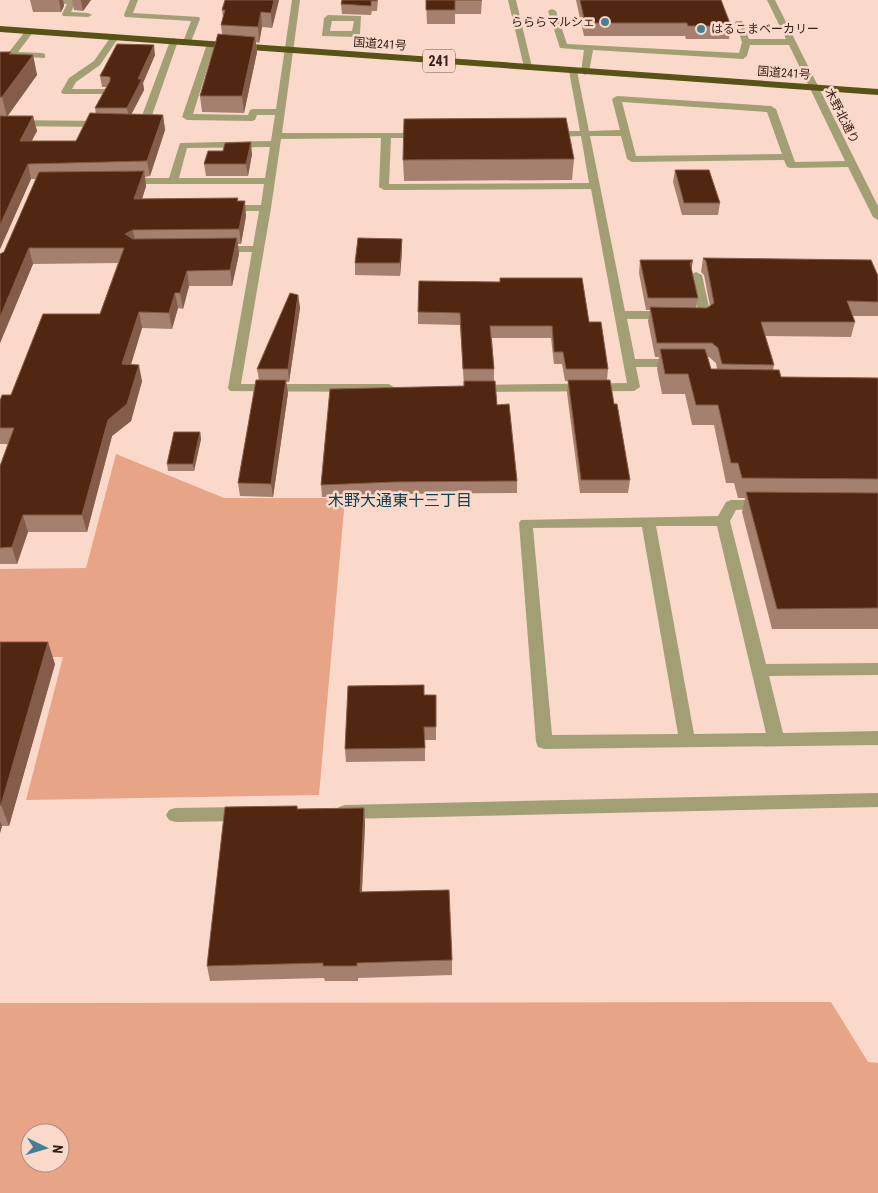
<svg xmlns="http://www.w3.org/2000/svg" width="878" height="1193" viewBox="0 0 878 1193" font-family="'Roboto Condensed','Noto Sans JP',sans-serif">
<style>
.green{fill:#e7a486;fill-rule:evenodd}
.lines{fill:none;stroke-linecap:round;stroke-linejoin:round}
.minor{fill:#a29f74;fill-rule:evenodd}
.highway{fill:#575215;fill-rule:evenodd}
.wall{fill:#a6806e;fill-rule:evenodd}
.shaded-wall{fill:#845c49}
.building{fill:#522712;stroke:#845c49}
.poi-dot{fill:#437f96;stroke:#fad9ca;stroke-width:2}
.labels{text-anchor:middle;stroke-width:5;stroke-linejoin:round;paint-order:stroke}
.far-poi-label{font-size:12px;fill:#352017;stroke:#fad9ca;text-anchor:end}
.far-street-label{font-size:12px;fill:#352017;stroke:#fad9ca}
.shield{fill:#fad9ca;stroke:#70584d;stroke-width:1}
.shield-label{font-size:14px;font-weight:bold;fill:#352017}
.neighbourhood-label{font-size:16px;fill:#0c4152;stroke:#fad9ca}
</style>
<rect width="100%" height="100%" fill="#fad9ca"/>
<path class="green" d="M116 454 224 498H345L319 795 26 800 63 657H0V569L86 568Z
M831 1002 868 1062 878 1063V1193H0V1003ZM30 1133H60V1163H30Z"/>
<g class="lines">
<path class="minor" d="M48 0H75L76 2 71 12 88 13 92 15 88 17 63 16 62 14 67 4H51L47 2Z
M130 0H138L133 13 199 17 200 19 190 44 183 42 191 21 125 17 124 15Z
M292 0H300L282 133H427L429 135 424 138H391L389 184 589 183 581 136 550 137 545 134 550 131H580L569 71 573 68 577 71 589 131 620 130 612 99 617 96 771 106 776 109 795 162 845 161 789 45H750L747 56 743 59 593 50 589 72 585 75 581 72 584 50 560 48 548 11 552 9 556 11 567 44 739 53 742 42 735 23 736 21H742L749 39H786L767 0H775L878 206V220L873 217 848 167 791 168 787 167 784 160 632 162 627 159 621 136H590L625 311H668L674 315 668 319H627L635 359H677L683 363 677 367H636L640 387 634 391 477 392 473 391 471 388 473 385 627 383 591 189 384 190 379 187 381 138 281 139 271 208 241 384H389L395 388 389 392 230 391 228 388 252 252H217L212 249 217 246H253L259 211H225L220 208 225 205H261L264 184H127L122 181 127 178H169L180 143 271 141 275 115H257L255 120 252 121 187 120 182 117 207 44 211 41 215 44 193 114 248 115 250 110 253 109H276ZM622 102 767 112 782 154 636 156ZM270 147 265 178H179L187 148Z
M508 0H516L532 67 531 69 528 70 524 67Z
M328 15 361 16 360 34 356 37 322 36 324 18ZM332 21H354L352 31H330Z
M30 28 34 31 18 52 42 53 45 54V58L9 56V52L27 29Z
M115 34 119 37 100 65 76 82 72 89H105L110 92 108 94H63L61 92 69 78 94 61 112 35Z
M174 38 178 41 149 124 144 127 130 126V122L140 121 170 41Z
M0 120 105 121 110 124 105 127 0 126Z
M696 272 702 275 711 316C706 321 692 321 687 316L689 314 698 312 690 275Z
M731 500H764L769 502 771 505 769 508 736 510 730 521 766 664 878 663V675L769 676 783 733 878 731V745L544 749 538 747 536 742 519 523 521 520 718 516 726 502ZM656 526H717L766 733 694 734ZM642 527 678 734 552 735 533 528Z
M878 793V807L345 819 339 817 336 812 339 807 345 805Z
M244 807 250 809 253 814 250 819 244 821 175 822 169 820 166 815 169 810 175 808Z"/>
<path class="highway" d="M0 26 878 89V95L0 32Z"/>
</g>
<path class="wall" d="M30 0H63L64 6 61 12H33Z
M72 0H91L83 11 74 10Z
M279 0 272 28 262 27 259 43 256 42 257 52 244 113 202 112 200 96 222 34 221 25 223 17 222 10Z
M378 0 377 11H372L371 15 342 14 341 4Z
M426 0H482L481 14H455V24H427Z
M576 0H721L731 26 729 39H686L685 36H584Z
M0 52H11L12 54 33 55 37 75 7 116H33L37 131 31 141H76L96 114 95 108 106 87H102L100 76 155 55 143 83 144 90 131 114 163 115 165 130 150 176 145 177 146 186 142 199 238 198V201L246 216 241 244H238L239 254 232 286H189L183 309 178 308 172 329 142 328 131 364 142 381 131 421 112 436 87 532H28L17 564H0V466L8 444H0V401L11 395 100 314 118 263 33 264 0 343V254L4 252 36 179H31L0 249Z
M223 151 252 154 248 176H206L204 164Z
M574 159 572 180 404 181 403 160Z
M675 170 720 203 718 215H682L673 182Z
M402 251 400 276 355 275V263Z
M703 258 878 276V316H852L855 322 851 337 765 336 774 365 773 370 781 377 878 378V629H772L742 512 745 498H738L734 483H726L714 425H692L685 394H662L657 369 659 357H655L648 321 650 310H646L639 273 640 260 692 270 698 298 696 308H707L710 306 704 275 701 272ZM708 357H709L716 363 717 369H711Z
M500 278 589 322 608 369 607 380 614 404 630 480 628 493H580L567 393 568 381H565L562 364H554L551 338H492L494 369V381L497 405 517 481V493L396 494 322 497 321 485 464 386 460 325 418 324V312L500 282Z
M298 295 300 308 289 382H286L288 393 273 497 240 496 238 483 259 380 257 369Z
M200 432 201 439 194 471H168L167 464Z
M0 642 55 664 9 826H2L0 833Z
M424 695H436V740H425V761L346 762 345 749Z
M297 806 298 809 364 808 365 824 362 892 452 960V975L358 978V981H325L324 978 210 981 207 966Z"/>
<path class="shaded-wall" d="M59 0H63L64 6 61 12Z
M81 0H91L83 11Z
M274 0H279L272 28 271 13Z
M261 12 262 27 259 43 258 27Z
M255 37 257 52 244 113 242 96Z
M154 45 155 55 143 83 144 90 129 119 127 108 138 79Z
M33 55 37 75 7 117 2 97Z
M163 115 165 130 150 176 147 161Z
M33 116 37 131 24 156 20 141Z
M251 142 252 154 248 176 246 164Z
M28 164 31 179 0 249V225Z
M144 171 146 186 137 215 134 199Z
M245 201 246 216 241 244 239 229Z
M133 230 136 245 125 234Z
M237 238 239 254 232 286 230 270Z
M402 239V251L400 276V263Z
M29 248 33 264 0 343V317Z
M693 260 691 272 690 263Z
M187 271 189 286 183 309 180 293Z
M175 293 178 308 172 329 169 313Z
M298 295 300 308 289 382 288 369Z
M139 312 142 328 126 381 122 364Z
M139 365 142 381 131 421 112 436 87 532 82 515 108 420Z
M286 380 288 393 273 497 271 484Z
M200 432 201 439 194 471 193 464Z
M23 515 28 532 17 564 12 547Z
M48 642 55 664 9 826 1 805Z
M364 808 365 824 361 907 360 892Z
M0 821 2 826 0 833Z"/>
<path class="building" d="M225 0H274L271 13 261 12 258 27 221 25 225 10H222Z
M342 0H377V1H371V6L341 4Z
M426 0H482H455V10H426Z
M580 0H721L731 26H688L687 23H585Z
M218 34 255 37 242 96H200Z
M117 44 154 45 138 79H142L127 108H95L110 81V77L100 76Z
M0 52H11L9 54 33 55 2 97H0Z
M90 113 163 115 147 161 28 164 0 225V116H33L20 141H76Z
M566 118 574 159 403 160 404 119Z
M251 142 246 164H204L208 151H223L225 143Z
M675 170H709L720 203H684Z
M144 171 134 199 238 198 237 201H245L239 229 133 230 125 234 133 239 237 238 230 270 187 271 180 293H175L169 313 139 312 122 364 139 365 127 404 108 420 82 515H23L12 547 0 548V466L14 428H0V401L2 395H11L43 314H100L124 248H29L0 317V254L4 252 39 172Z
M358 238 402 239 400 263H355Z
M703 258 871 260 878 276V302L847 301 855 322H761L774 365 722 364 718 348 712 343H657L650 307 707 308 714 303 706 261Z
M640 260H693L690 263 698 298H648Z
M500 278H582L589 322H601L608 369H566L563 352H554L552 326H490L494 369H463L460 313 418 312 419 281 500 282Z
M290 293 298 295 288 369H257Z
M660 349H705L711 369 779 370 781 377 878 378V479L742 478 738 463H731L718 405H696L688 374H665Z
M256 380H286L271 484 238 483Z
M568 380H610L614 404H617L630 480H581Z
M464 381H495L497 405 509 404 517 481 395 482 321 485 330 389 464 386Z
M174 432H200L193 464H167Z
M746 492 878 493V608L777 609Z
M0 642H48L1 805H0Z
M424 685V695H436V727H424L425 748 345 749 348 686Z
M297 806V809L364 808 360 892 449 890 452 960 357 963V966H323V963L207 966 225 807Z"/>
<g class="poi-dot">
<circle cx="605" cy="22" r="5"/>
<circle cx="701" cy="29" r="5"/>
</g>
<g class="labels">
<g class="far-poi-label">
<text x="595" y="26">らららマルシェ</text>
<text x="711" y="33" text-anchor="start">はるこまベーカリー</text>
</g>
<g class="far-street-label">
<text transform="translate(380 44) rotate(4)" y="4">国道241号</text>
<text transform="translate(784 73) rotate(4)" y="4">国道241号</text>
<text transform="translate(842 116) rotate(63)" y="4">木野北通り</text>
</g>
<rect class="shield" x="423" y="49.5" width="32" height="23" rx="4"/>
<g class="shield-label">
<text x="439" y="66">241</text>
</g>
<g class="neighbourhood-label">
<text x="400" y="506">木野大通東十三丁目</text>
</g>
</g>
<g transform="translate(45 1148) rotate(95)"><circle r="24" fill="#fad9ca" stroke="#ab8f82"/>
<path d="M0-4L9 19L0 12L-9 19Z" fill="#437f96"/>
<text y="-8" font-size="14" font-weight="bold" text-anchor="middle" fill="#352017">N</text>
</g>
</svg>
